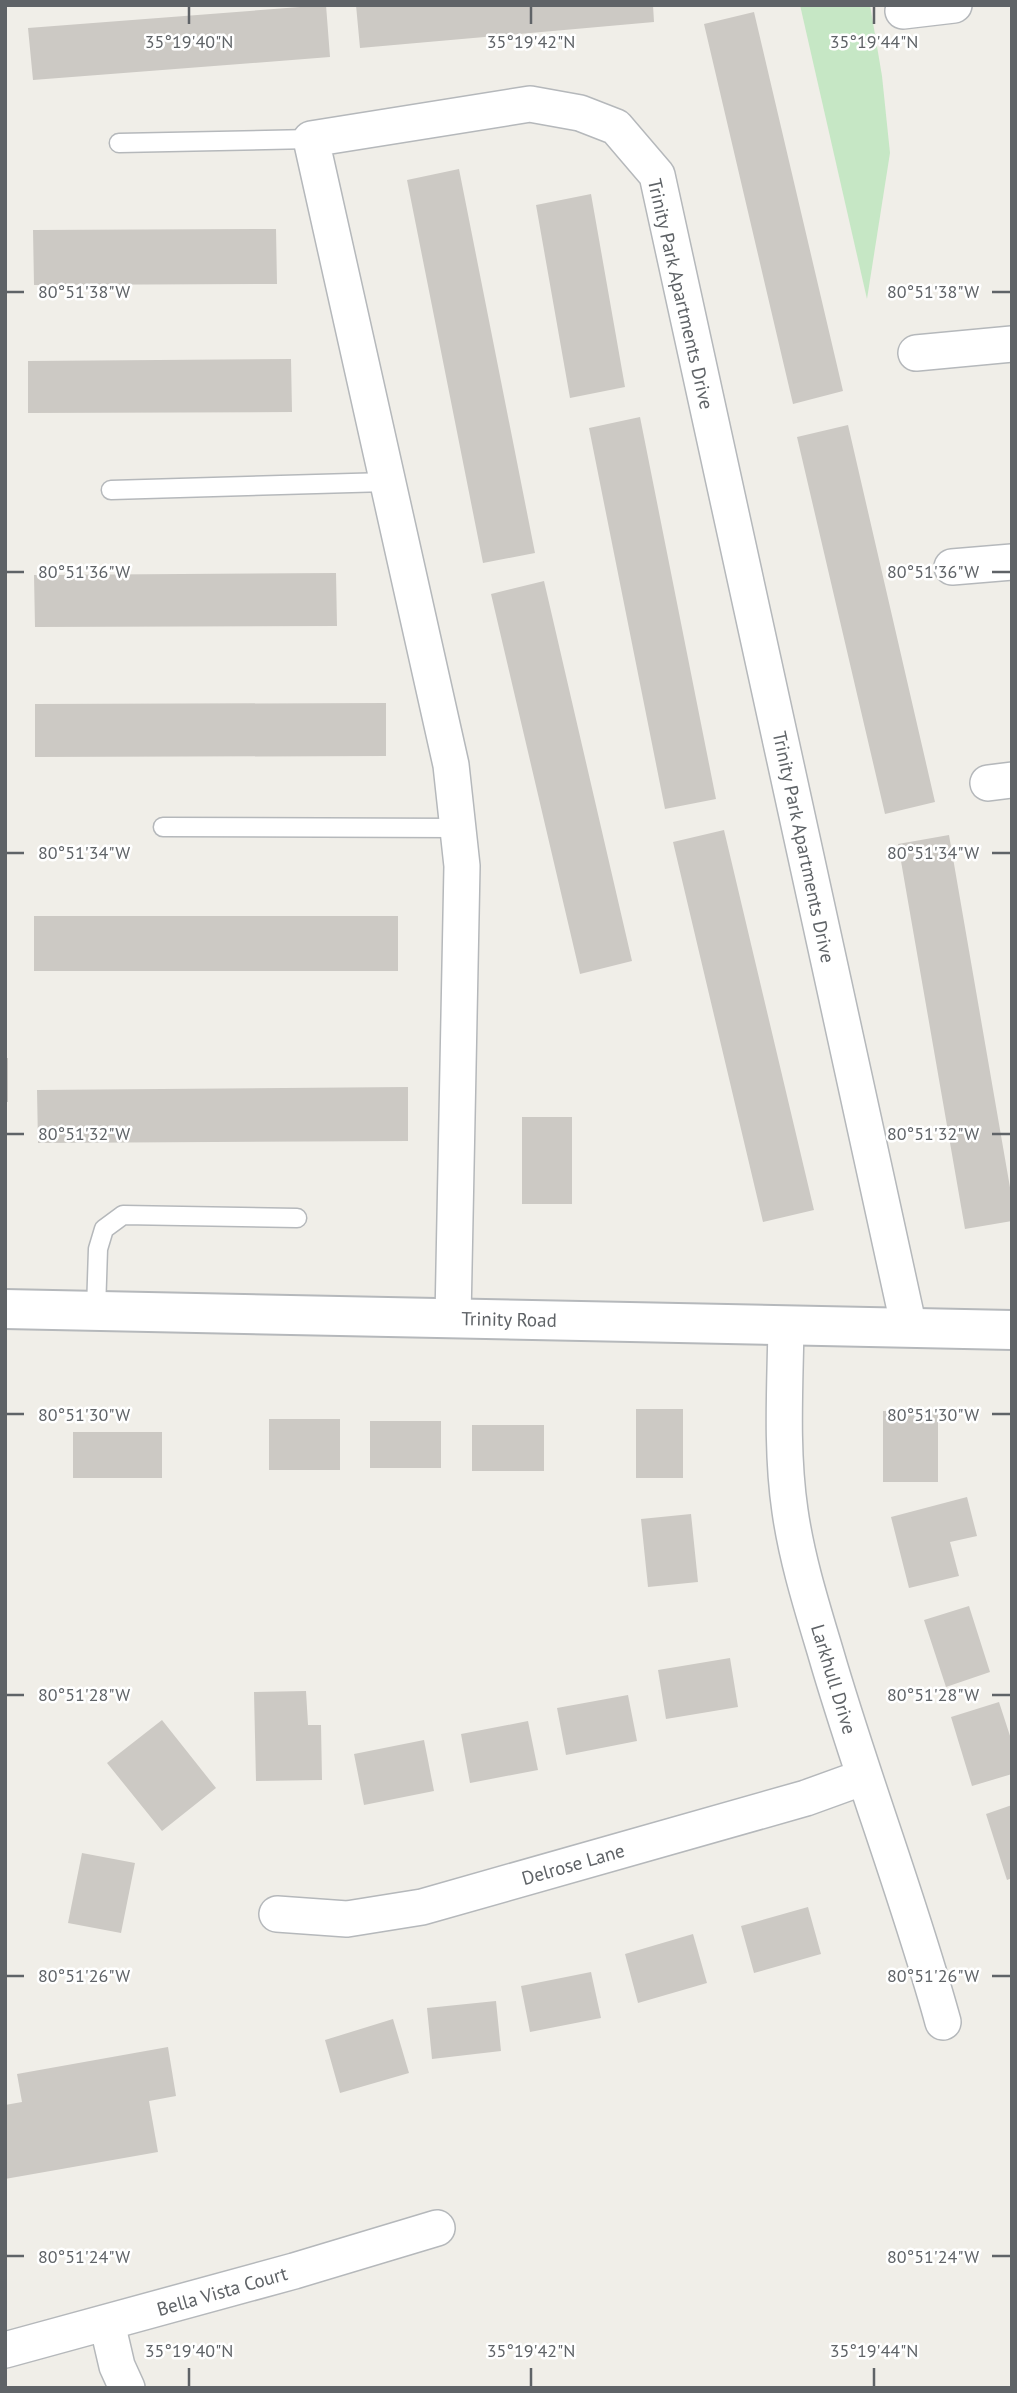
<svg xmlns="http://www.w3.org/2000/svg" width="1017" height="2393" viewBox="0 0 1017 2393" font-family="'PT Sans',sans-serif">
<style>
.green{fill:#c6e7c5}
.building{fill:#ccc9c4}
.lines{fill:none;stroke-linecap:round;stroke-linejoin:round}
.service-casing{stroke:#b5b8bb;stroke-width:21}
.minor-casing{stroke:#b5b8bb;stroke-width:38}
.tertiary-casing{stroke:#b5b8bb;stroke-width:42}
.service{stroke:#fff;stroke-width:18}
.minor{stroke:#fff;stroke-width:35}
.tertiary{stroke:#fff;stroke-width:38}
.ticks{fill:none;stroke:#5f6367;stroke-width:2.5}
.labels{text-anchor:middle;stroke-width:5;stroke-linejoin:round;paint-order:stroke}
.street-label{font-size:19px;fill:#5f6367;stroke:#fff}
.ticks-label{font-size:18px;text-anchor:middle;fill:#5f6367;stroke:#fff;stroke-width:5;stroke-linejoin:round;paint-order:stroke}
</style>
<rect width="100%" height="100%" fill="#f0eee8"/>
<path class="green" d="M800 5H870L882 76 890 153 867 299Z"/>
<path class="building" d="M326 5 330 57 33 80 28 28Z
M356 5H653L654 22 360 48Z
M754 12 843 391 793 404 704 24Z
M459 169 535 553 483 563 407 180Z
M591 194 625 387 570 398 536 205Z
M276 229 277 284 34 285 33 230Z
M291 359 292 412 28 413V361Z
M640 417 716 799 665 809 589 428Z
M848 425 935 802 885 814 797 437Z
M336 573 337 626 35 627 34 575Z
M544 581 632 961 580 974 491 594Z
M386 703V756L35 757V704Z
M724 830 814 1210 763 1222 673 842Z
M949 835 1012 1199V1221L965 1229 898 844Z
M34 916H398V971H34Z
M5 1058H8V1102H5Z
M408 1087V1141L38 1143 37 1090Z
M522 1117H572V1204H522Z
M636 1409H683V1478H636Z
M883 1411H938V1482H883Z
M269 1419H340V1470H269Z
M370 1421H441V1468H370Z
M472 1425H544V1471H472Z
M73 1432H162V1478H73Z
M967 1497 977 1536 950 1542 959 1576 909 1588 891 1517Z
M691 1514 698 1582 648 1587 641 1519Z
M969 1606 990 1672 946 1687 924 1620Z
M730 1658 738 1707 666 1719 658 1670Z
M306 1691 308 1725H321L322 1780 256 1781 254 1692Z
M628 1695 637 1741 566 1755 557 1708Z
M999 1702 1012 1742V1774L972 1786 951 1717Z
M162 1720 216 1788 162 1831 107 1763Z
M528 1721 538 1770 470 1783 461 1734Z
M424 1740 434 1791 364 1805 354 1754Z
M1012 1805V1878L1007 1880 986 1814Z
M82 1853 135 1863 121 1933 68 1923Z
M808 1907 821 1954 754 1973 741 1926Z
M693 1934 707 1983 638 2003 625 1954Z
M591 1972 601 2018 530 2032 521 1986Z
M496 2001 501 2051 432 2059 427 2008Z
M393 2019 409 2073 340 2093 325 2040Z
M168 2047 176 2096 149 2101 158 2152 5 2179V2105L22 2102 17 2074Z"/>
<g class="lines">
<defs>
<path id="service" d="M119 143 311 139
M111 490 387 482
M163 827 457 828
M96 1310 98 1249 104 1229 123 1215 297 1218"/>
<path id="minor" d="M903 11 954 5
M916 353 1012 344
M952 567 1012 562
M988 783 1012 780
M453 1318 462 866 451 765 311 139 530 104 580 113 616 127 657 175 909 1328
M786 1326C785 1387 781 1450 790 1511 797 1560 812 1607 826 1654 862 1778 909 1898 943 2022
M277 1914 347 1919 422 1907 806 1798 864 1777
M107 2323 117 2366 127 2388
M5 2350 294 2271 437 2228"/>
<path id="tertiary" d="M5 1309 1012 1330"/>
</defs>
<use href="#service" class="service-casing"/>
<use href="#minor" class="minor-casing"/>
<use href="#tertiary" class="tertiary-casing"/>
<use href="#service" class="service"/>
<use href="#minor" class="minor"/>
<use href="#tertiary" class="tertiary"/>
</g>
<path class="ticks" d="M189 7V24M531 7V24M874 7V24M7 292H24M992 292H1010M7 572H24M992 572H1010M7 853H24M992 853H1010M7 1134H24M992 1134H1010M7 1414H24M992 1414H1010M7 1695H24M992 1695H1010M7 1976H24M992 1976H1010M7 2256H24M992 2256H1010M189 2368V2386M531 2368V2386M874 2368V2386"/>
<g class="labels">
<g class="street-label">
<text transform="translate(681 294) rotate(77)" y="7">Trinity Park Apartments Drive</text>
<text transform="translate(804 847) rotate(78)" y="7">Trinity Park Apartments Drive</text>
<text transform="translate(509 1319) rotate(1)" y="7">Trinity Road</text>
<text transform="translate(834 1679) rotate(73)" y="7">Larkhull Drive</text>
<text transform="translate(573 1864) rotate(-16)" y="7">Delrose Lane</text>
<text transform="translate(222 2291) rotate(-16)" y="7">Bella Vista Court</text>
</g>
</g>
<g class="ticks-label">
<text x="189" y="48">35°19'40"N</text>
<text x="531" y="48">35°19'42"N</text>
<text x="874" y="48">35°19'44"N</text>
<text x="84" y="298">80°51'38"W</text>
<text x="933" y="298">80°51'38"W</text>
<text x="84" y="578">80°51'36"W</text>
<text x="933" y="578">80°51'36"W</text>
<text x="84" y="859">80°51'34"W</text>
<text x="933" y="859">80°51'34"W</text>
<text x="933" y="1140">80°51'32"W</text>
<text x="84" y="1140">80°51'32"W</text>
<text x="84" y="1421">80°51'30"W</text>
<text x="933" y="1421">80°51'30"W</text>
<text x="933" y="1701">80°51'28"W</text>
<text x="84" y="1701">80°51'28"W</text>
<text x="933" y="1982">80°51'26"W</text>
<text x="84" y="1982">80°51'26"W</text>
<text x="84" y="2263">80°51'24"W</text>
<text x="933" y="2263">80°51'24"W</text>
<text x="189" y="2357">35°19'40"N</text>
<text x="531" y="2357">35°19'42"N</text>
<text x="874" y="2357">35°19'44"N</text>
</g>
<rect width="1017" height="2393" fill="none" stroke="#5f6367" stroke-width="14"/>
</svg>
